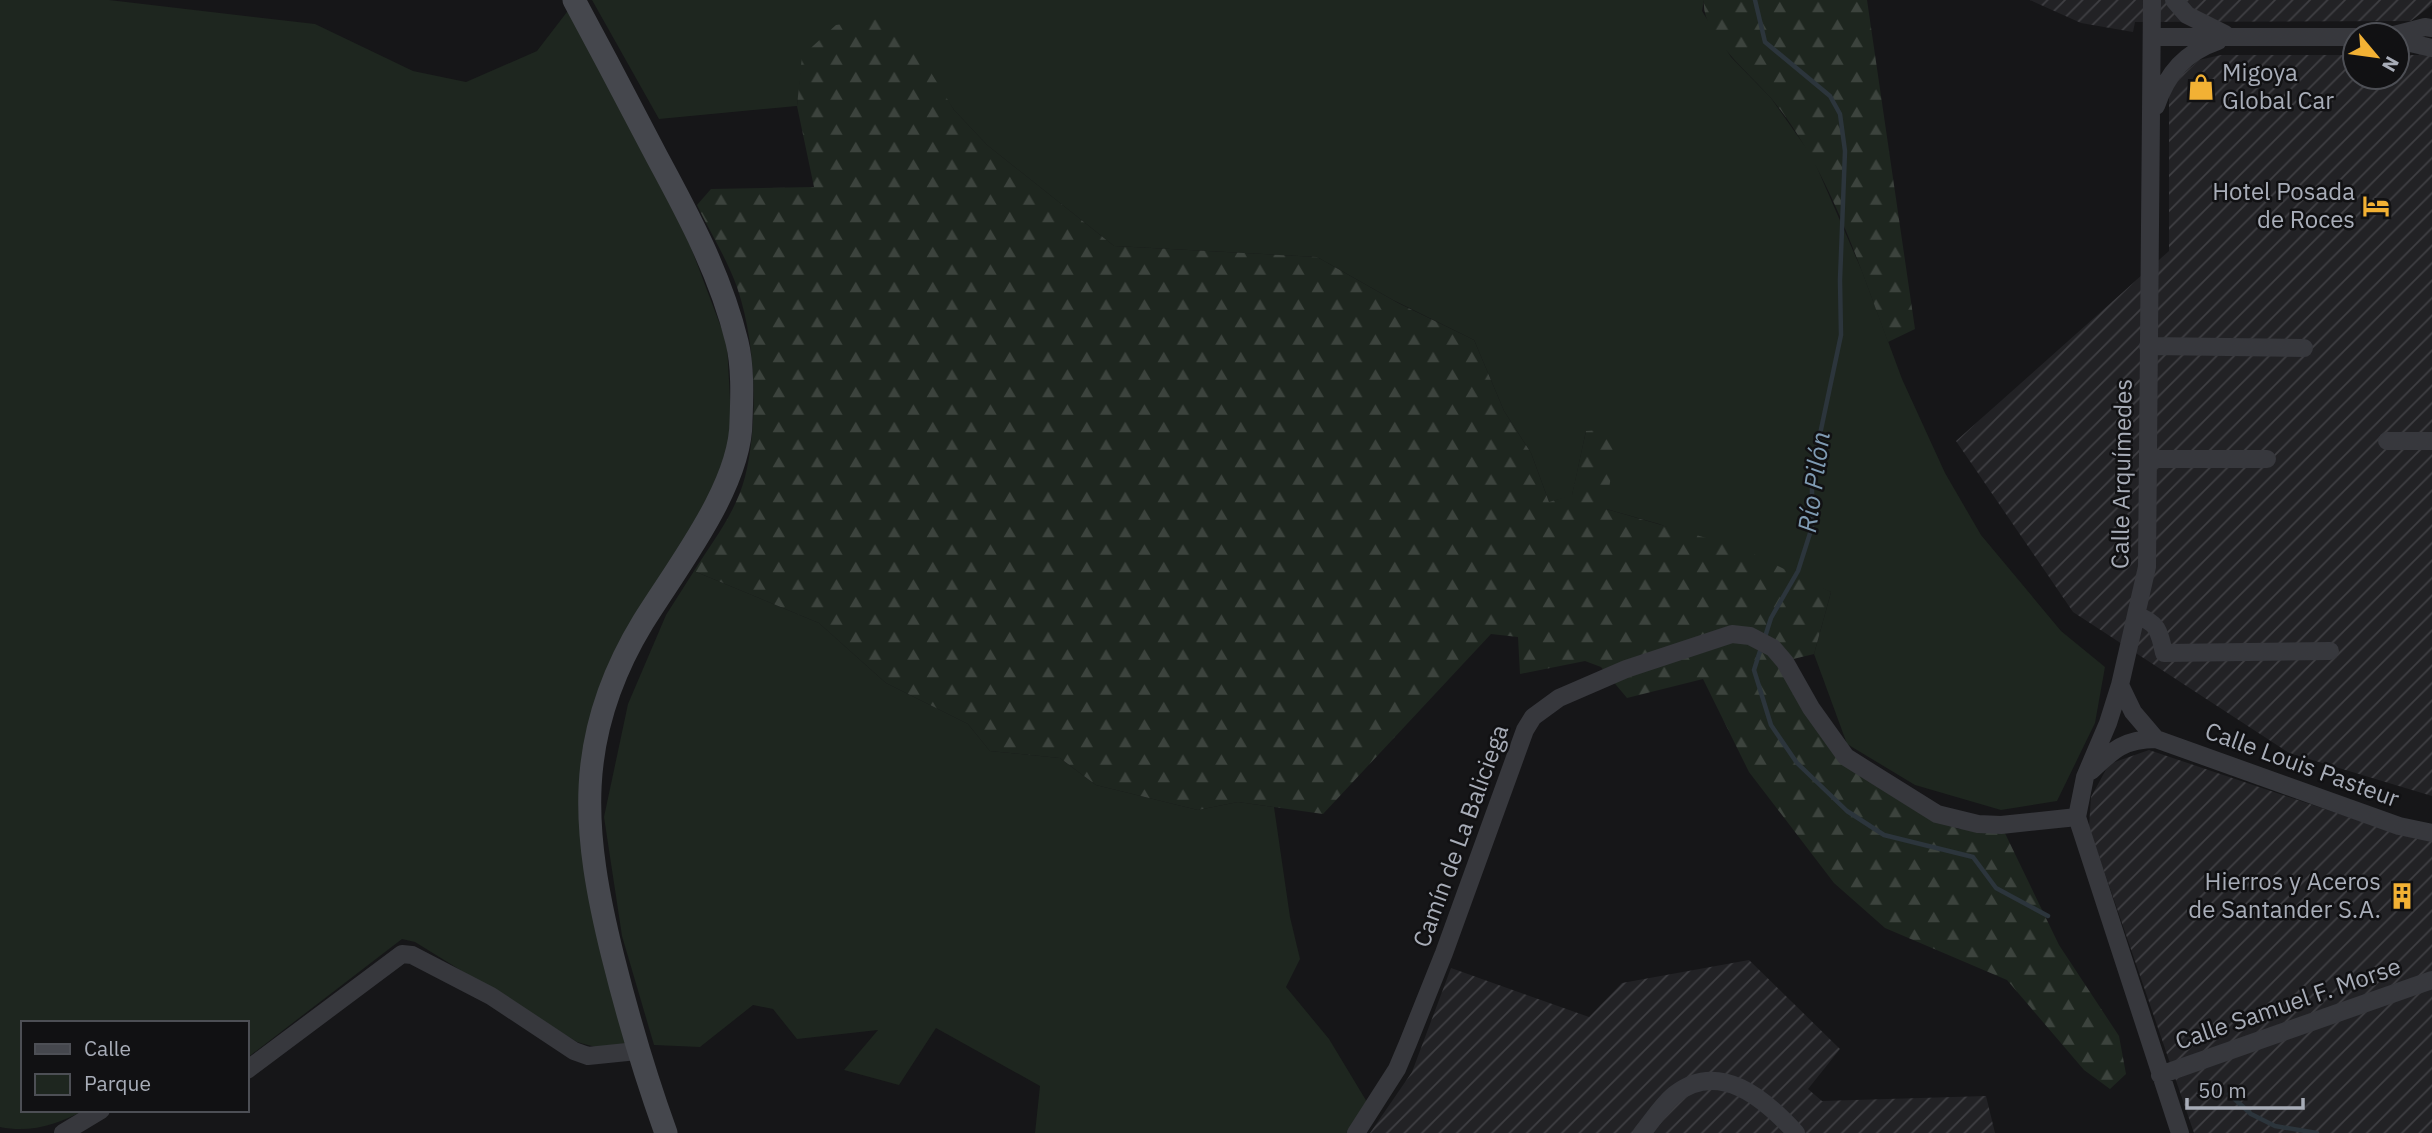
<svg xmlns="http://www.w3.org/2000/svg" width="2432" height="1133" viewBox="0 0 2432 1133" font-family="'IBM Plex Sans',sans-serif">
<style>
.industrial{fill:url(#industrial-furrows)}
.green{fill:#1e261f}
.forest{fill:url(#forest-firs)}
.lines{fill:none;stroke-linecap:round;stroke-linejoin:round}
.stream{stroke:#2c353c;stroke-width:4.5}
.street{stroke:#37383d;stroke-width:18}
.secondary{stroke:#45474d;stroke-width:23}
.labels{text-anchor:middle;stroke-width:5;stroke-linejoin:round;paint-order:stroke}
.poi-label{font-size:24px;fill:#a8adb8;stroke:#111113;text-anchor:end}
.street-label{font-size:24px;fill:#a8adb8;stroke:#111113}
.water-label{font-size:26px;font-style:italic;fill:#7f9bb3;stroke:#111113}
</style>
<defs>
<pattern id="industrial-furrows" width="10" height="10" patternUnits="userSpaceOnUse" patternTransform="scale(1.75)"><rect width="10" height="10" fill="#222225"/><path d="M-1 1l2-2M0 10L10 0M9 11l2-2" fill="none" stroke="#3f3f43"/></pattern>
<pattern id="forest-firs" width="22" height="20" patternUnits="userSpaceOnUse" patternTransform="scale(1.75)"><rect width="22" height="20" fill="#1e261f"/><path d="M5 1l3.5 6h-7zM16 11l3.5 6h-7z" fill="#3c433d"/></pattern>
</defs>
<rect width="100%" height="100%" fill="#161618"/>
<path class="industrial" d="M2030 0H2432V5L2411 21 2135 22 2133 32 2081 23Z
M2432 44V796L2289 753 2073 612 1956 441 2169 251V94L2182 75 2199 60 2221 55H2355V77H2397V55H2418Z
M2149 750 2399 834 2432 841V1133H2194L2089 827 2091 797 2109 764Z
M1749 960 1840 1049 1808 1089 1822 1101 1986 1096 1995 1133H1370L1412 1072 1451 968 1589 1017 1622 983Z"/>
<path class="green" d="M0 0H109L315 24 413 71 466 82 537 51 570 8 687 237 727 343 731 418 727 450 717 484 587 733 626 1045 599 1048 577 1042 415 942 402 939 247 1058V1023H23V1110H84C58 1125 30 1133 0 1127Z
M592 0H1704L1702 11 1731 57 1771 98 1812 156 1862 271 1902 379 1945 473 1981 535 2061 631 2105 667 2095 723 2057 801 2001 810 1915 785 1847 744 1814 654 1831 592 1659 524 1606 509 1586 431 1572 496 1549 502 1531 453 1504 411 1474 340 1393 300 1317 257 1114 246 987 145 954 110 935 82 803 56 797 106 659 119Z
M694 571 819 623 886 683 968 724 990 751 1060 758 1096 785 1198 810 1238 802 1274 807 1290 917 1300 959 1286 987 1329 1039 1367 1102 1347 1133H1035L1040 1086 936 1028 899 1085 844 1070 878 1030 797 1039 773 1009 753 1005 700 1047 654 1045 622 936 604 817 628 704 666 615Z"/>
<path class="forest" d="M1704 0H1867L1915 329 1888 342C1857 259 1828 167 1771 98 1751 75 1700 33 1704 0Z
M892 17 909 37 954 110 987 145 1114 246 1317 257 1398 303 1474 340 1504 411 1531 453 1549 502 1572 495 1586 431 1618 429 1606 509 1741 548 1831 592 1814 654 1785 661 1838 749 1958 829 2001 825 2059 945 2119 1036 2126 1074 2110 1089 2084 1070 2007 980 1885 928 1834 883 1749 772 1703 679 1627 698 1601 667 1585 661 1520 674 1518 637 1491 634 1323 814 1238 802 1198 810 1096 785 1060 758 990 751 968 724 886 683 819 623 694 571C713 541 736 512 745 477 759 421 756 342 737 287 727 259 710 232 697 205L711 189 814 187 797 106 802 56 836 25Z"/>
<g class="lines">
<path class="stream" d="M1755 0 1765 42 1830 96 1840 114 1845 151 1840 280 1841 335 1812 472V527L1798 571 1771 618 1764 640
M1761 648 1754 670 1771 725 1797 763 1847 811 1884 835 1973 857 1996 888 2048 916
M2229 1094 2251 1114 2275 1126 2317 1133"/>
<path class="street" d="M2152 0 2147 567 2120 685 2108 723 2085 777 2077 817 2180 1133
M2174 0 2187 15 2225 34
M2394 35 2425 27 2432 28
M2152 37H2355
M2397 40 2432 48
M2156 106C2167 73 2186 52 2218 41
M2148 346 2304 348
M2387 441H2432
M2149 459H2267
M2136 616C2158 621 2160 634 2164 653L2330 651
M2120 685 2133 712 2156 739
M2091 771C2113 750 2124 739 2156 739L2399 826 2432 833
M247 1070 402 954 412 955 491 996 574 1051 588 1056 637 1051
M2160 1075 2432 980
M63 1133 101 1110
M1356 1133 1397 1069 1408 1043 1444 953 1525 730 1533 717 1559 698 1626 669 1732 634 1750 636 1773 648 1785 662 1811 708 1846 757 1937 814 1978 824 2001 825 2077 817
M1642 1133C1652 1121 1662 1105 1674 1095 1719 1059 1765 1099 1796 1133"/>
<path class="secondary" d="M574 0C602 52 630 105 657 157 689 216 721 276 737 342 743 366 742 396 741 421 741 486 677 567 643 622 573 737 582 832 613 957 628 1017 645 1075 666 1133"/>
</g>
<defs>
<symbol id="shop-bare" viewBox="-9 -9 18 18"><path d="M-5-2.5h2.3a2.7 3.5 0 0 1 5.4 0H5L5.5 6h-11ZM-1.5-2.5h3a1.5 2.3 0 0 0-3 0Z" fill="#f2b134" stroke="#111113" stroke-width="2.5" paint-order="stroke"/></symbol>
<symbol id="hotel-bare" viewBox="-9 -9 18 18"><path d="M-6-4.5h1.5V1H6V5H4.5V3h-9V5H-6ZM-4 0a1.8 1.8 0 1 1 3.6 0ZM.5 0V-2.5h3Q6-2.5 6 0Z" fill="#f2b134" stroke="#111113" stroke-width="2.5" paint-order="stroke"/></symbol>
<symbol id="building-bare" viewBox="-9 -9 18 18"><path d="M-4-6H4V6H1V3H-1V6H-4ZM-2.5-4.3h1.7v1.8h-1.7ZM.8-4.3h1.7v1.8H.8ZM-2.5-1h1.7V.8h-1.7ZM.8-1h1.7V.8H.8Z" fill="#f2b134" stroke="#111113" stroke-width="2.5" paint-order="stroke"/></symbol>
</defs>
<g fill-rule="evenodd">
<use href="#shop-bare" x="2182" y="68" width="38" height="38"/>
<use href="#hotel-bare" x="2357" y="187" width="38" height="38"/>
<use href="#building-bare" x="2383" y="877" width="38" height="38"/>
</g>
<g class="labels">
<g class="poi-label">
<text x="2222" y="81" text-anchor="start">Migoya<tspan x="2222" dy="28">Global Car</tspan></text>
<text x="2355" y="200">Hotel Posada<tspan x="2355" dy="28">de Roces</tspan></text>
<text x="2381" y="890">Hierros y Aceros<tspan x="2381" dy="28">de Santander S.A.</tspan></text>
</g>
<g class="street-label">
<text transform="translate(2122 474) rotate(-89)" y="8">Calle Arquímedes</text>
<text transform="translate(2302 765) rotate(20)" y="8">Calle Louis Pasteur</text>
<text transform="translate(1461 836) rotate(-70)" y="8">Camín de La Baliciega</text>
<text transform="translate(2288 1004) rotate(-19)" y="8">Calle Samuel F. Morse</text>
</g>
<g class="water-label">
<text transform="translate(1814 482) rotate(-82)" y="9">Río Pilón</text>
</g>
</g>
<rect x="21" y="1021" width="228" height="91" fill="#111113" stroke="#4d4f55" stroke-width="2"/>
<rect x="35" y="1044" width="35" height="10" fill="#45474d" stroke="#4d4f55" stroke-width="2"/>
<text x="84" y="1056" font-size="21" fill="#a8adb8">Calle</text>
<rect x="35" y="1074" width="35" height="21" fill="#1e261f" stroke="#4d4f55" stroke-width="2"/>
<text x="84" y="1091" font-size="21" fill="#a8adb8">Parque</text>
<g transform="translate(2376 56) rotate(119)"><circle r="33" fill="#111113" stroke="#4d4f55" stroke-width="2"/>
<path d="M0-5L12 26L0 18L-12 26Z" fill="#f2b134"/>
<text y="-10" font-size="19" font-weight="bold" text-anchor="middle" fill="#a8adb8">N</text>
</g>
<path d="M2187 1098v10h116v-10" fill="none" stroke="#a8adb8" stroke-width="3.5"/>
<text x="2198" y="1098" font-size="21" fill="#a8adb8" stroke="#111113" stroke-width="5" paint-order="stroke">50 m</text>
</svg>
